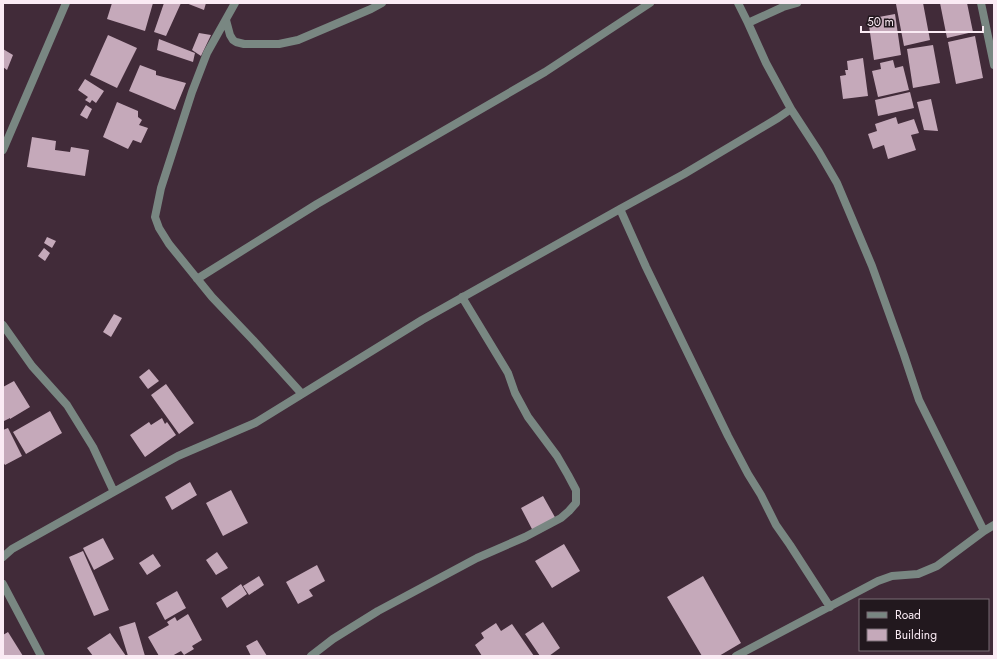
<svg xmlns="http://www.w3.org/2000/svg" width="997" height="659" viewBox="0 0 997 659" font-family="Jost,sans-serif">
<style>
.building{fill:#c5a9ba}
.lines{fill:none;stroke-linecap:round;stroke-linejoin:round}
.street{stroke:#798782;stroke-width:8}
</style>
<rect width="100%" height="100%" fill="#412b39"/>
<path class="building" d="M112 3H153L145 31 107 19Z
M164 3H181L166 36 154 32Z
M186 3H206L204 10Z
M899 3H923L930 40 904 46 896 4Z
M940 3H967L973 32 947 38Z
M895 14 901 55 874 60 868 19Z
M199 33 211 35 201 56 192 50Z
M108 35 137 48 117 88 90 75Z
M975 36 983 78 956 84 948 42Z
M159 39 195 53 193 62 157 50Z
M933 45 940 83 913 88 907 49Z
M3 49 13 55 7 70 3 67Z
M863 58 868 96 843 99 840 76 846 75 845 70H848L847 61Z
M893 60 895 68 903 66 909 90 878 97 872 71 881 69 880 63Z
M140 65 156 71V75L186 83 175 110 129 91Z
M85 79 104 91 96 103 92 100 90 103 85 100 88 97 78 90Z
M910 92 914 108 878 116 875 100Z
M931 99 938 131 924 130 917 102Z
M117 102 138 111V117L142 120 139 125 148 128 141 143 133 140 128 149 103 137Z
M86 105 92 109 87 119 80 115Z
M896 117 898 124 914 119 919 133 911 135 916 150 888 159 884 145 873 149 868 134 877 131 875 124Z
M32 137 56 141 55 150 70 152 71 147 89 150 85 176 27 167Z
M47 237 56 241 52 248 44 243Z
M44 248 50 253 45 261 38 256Z
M114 314 122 318 111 337 103 332Z
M149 369 159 381 148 389 139 377Z
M14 381 30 407 10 419V418L4 421 3 419V387Z
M166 384 194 423 179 434 151 395Z
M50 411 62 433 26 454 13 432Z
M162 418 165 424 167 422 176 435 145 457 130 435 149 422 151 425Z
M8 428 22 456 5 465 3 462V430Z
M190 482 197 495 172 510 165 497Z
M231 490 248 523 223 536 206 503Z
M543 496 556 519 533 531 521 508Z
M103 538 114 559 94 570 83 548Z
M564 544 580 571 552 588 535 561Z
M83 551 109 610 94 616 69 557Z
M217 552 228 568 216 575 206 560Z
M153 554 161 566 147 575 139 563Z
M317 565 325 581 309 590 313 596 298 604 286 582Z
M259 576 264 585 249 595 243 586Z
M703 576 741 643 719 656H702L667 597Z
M241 584 247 594 227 608 221 598Z
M177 591 186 608 165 620 156 603Z
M188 614 202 640 192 646 194 649 184 655 181 651 172 656H159L148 637 169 625 167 622 175 617 177 621Z
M135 622 145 656H128L119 627Z
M543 622 560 648 549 656H540L525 634Z
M496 623 501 631 512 624 534 656H482L475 645 484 638 481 633Z
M8 632 23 656H3V635Z
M110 633 126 656H93L87 648Z
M257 640 267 656H251L246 646Z"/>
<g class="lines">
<path class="street" d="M235 3 207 53 192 92 161 188 155 217 159 228 169 244 212 297 253 340 302 394
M738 3 748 23
M981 3 994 65
M226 20 230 35 233 40 236 42 244 44H279L298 40 371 9 382 3
M791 109 819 152 837 183 872 266 904 355 919 400 984 531
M3 150 66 3
M620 209 646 267 728 436 748 474 761 495 776 525 790 545 830 607
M197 279 317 204 545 72 650 3
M3 325 32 366 67 405 93 447 114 492
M3 557 12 549 178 456 255 423 422 320 620 209 684 174 778 118 791 109 766 63 748 23 783 7 797 3
M3 584 41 656
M311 656 333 639 378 611 477 558 525 537 561 518 569 511 576 503V490L568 475 557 456 528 417 515 393 508 373 462 297
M736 656 878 581 892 576 918 574 937 566 984 531 994 525"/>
</g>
<rect width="997" height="659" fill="none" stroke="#faebf4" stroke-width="8"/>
<rect x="859" y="599" width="130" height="52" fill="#22181e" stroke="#786c74"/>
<rect x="867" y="612" width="20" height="6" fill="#798782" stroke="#786c74"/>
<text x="895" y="619" font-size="12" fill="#faebf4">Road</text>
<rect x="867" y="629" width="20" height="12" fill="#c5a9ba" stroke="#786c74"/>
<text x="895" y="639" font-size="12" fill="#faebf4">Building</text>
<path d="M861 26v6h122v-6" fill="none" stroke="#faebf4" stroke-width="2"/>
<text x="867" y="26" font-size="12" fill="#faebf4" stroke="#22181e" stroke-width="3" paint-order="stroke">50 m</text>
</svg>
